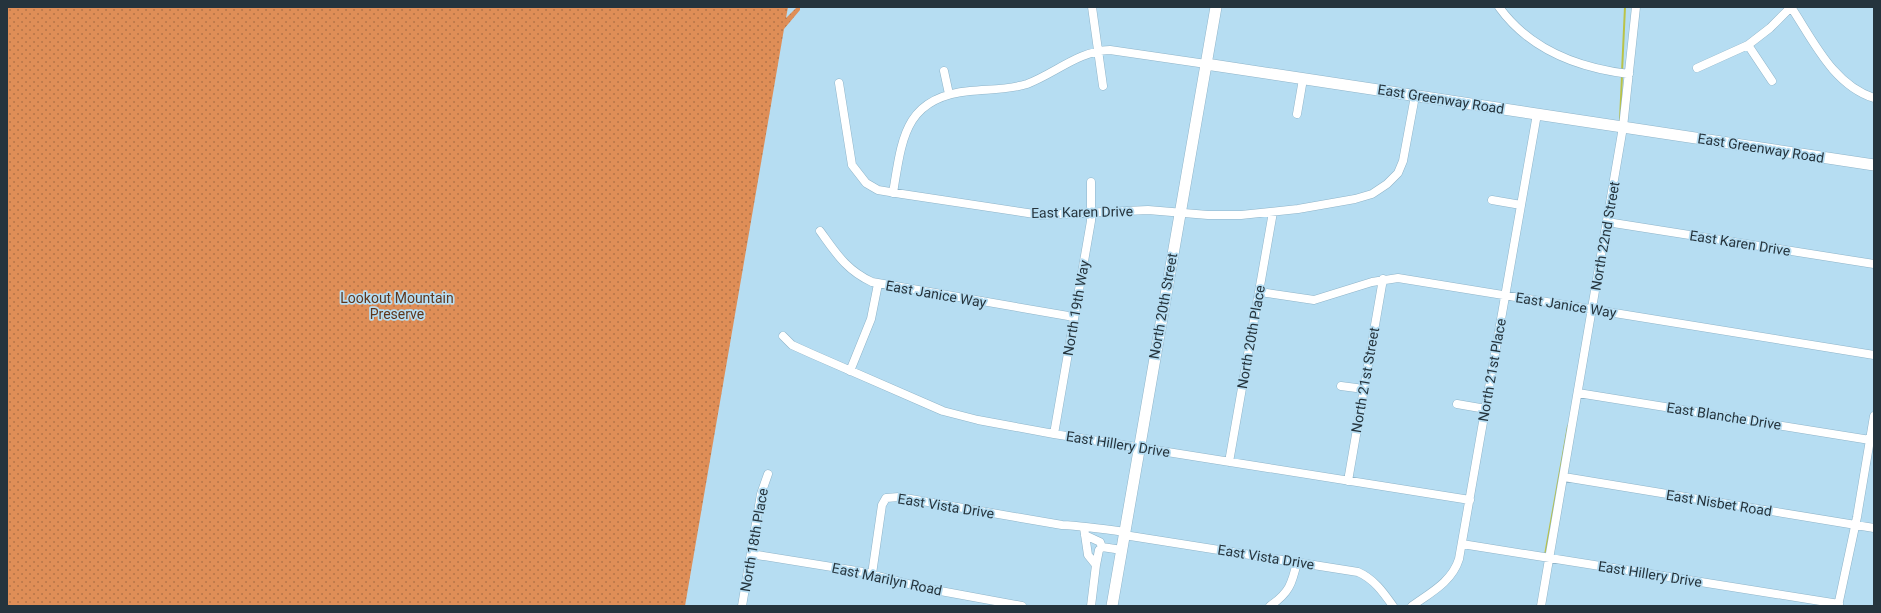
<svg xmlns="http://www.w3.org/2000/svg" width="1881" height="613" viewBox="0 0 1881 613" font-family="Roboto,sans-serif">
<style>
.grass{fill:url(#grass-dots)}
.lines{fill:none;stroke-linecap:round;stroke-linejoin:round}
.stream{stroke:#bac348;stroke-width:2}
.street-casing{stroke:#8fb4c9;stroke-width:9}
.secondary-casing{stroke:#8fb4c9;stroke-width:12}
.street{stroke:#fff;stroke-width:8}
.secondary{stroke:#fff;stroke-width:11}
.labels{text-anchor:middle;stroke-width:3.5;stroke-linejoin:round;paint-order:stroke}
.street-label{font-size:14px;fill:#25343d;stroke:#b6ddf2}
.park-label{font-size:14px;fill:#5e361b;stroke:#b6ddf2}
</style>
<defs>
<pattern id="grass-dots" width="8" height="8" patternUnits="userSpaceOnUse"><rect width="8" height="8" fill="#df8e57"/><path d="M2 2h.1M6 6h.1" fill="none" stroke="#b57549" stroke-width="1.8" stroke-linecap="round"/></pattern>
</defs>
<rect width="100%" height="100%" fill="#b6ddf2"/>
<path class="grass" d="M7 7H788L786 18 797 7H800V10L784 29 685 606H7Z"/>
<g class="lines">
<path class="stream" d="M1622 72 1625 7
M1620 120 1622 76
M1545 555 1568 426"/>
<defs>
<path id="street" d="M1092 7 1103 86
M1499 7C1530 50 1579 68 1629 74
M1748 45 1772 81
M1697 68 1748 45 1770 28 1791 7C1813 40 1833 85 1874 98
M944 71 949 94
M839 83 852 165 866 183 878 190 902 194 1041 215 1148 210 1208 215H1241L1298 209 1355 199 1372 194 1387 184 1398 173 1403 161 1415 96
M1297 114 1303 79
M893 193C902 139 904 97 970 91 989 89 1008 90 1027 84 1056 73 1078 51 1110 50L1206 64
M1492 200 1521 205
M1607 222 1874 264
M820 231C836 253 846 270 872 282L1074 317
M1260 292 1314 300 1372 282 1398 278 1874 355
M783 336 792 345 812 354 943 411 978 420 1054 434 1470 500
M850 371 871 319 878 284
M1341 386 1364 389
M1578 393 1870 440
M1457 404 1486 409
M1054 434 1091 221V182
M1229 462 1273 212
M1564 477 1874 528
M1348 481 1383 279
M1084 528 1088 555 1096 565 1091 606
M1085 535 1100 542 1102 547
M1124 535 1358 572C1374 579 1383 592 1393 606
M1462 544 1839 604
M751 554 863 572 924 588 1022 606
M1096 565 1099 550 1102 547 1122 550
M872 574 882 505 886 498 899 497 1062 525C1083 526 1104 529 1125 532
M742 606 761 494 768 474
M1270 606C1289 593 1292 584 1297 562
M1412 606C1430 593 1452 582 1459 559L1537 114
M1541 606 1623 127 1636 7
M1838 606 1857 517 1874 416"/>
<path id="secondary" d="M1206 64 1874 165
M1112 606 1216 7"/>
</defs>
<use href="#street" class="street-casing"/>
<use href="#secondary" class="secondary-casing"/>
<use href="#street" class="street"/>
<use href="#secondary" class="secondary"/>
</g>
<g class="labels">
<g class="street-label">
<text transform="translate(1441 99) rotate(9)" y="5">East Greenway Road</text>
<text transform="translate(1761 148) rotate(9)" y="5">East Greenway Road</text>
<text transform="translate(1082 212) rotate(-1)" y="5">East Karen Drive</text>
<text transform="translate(1605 236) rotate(-80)" y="5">North 22nd Street</text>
<text transform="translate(1740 243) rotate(9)" y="5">East Karen Drive</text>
<text transform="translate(936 294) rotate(10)" y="5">East Janice Way</text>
<text transform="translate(1566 305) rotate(9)" y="5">East Janice Way</text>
<text transform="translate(1163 306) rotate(-80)" y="5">North 20th Street</text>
<text transform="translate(1076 308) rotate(-80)" y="5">North 19th Way</text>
<text transform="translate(1251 337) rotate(-80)" y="5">North 20th Place</text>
<text transform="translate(1492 370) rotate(-80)" y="5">North 21st Place</text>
<text transform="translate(1365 380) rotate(-80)" y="5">North 21st Street</text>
<text transform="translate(1724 416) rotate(9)" y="5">East Blanche Drive</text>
<text transform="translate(1118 444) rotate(9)" y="5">East Hillery Drive</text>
<text transform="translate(1719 503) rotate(9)" y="5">East Nisbet Road</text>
<text transform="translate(946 506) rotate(9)" y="5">East Vista Drive</text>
<text transform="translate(754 540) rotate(-80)" y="5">North 18th Place</text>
<text transform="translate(1266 557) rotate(9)" y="5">East Vista Drive</text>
<text transform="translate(1650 574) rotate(9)" y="5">East Hillery Drive</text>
<text transform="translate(887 579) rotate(12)" y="5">East Marilyn Road</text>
</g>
<g class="park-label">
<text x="397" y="303">Lookout Mountain<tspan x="397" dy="16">Preserve</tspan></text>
</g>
</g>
<rect width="1881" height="613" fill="none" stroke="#25343d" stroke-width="16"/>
</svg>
